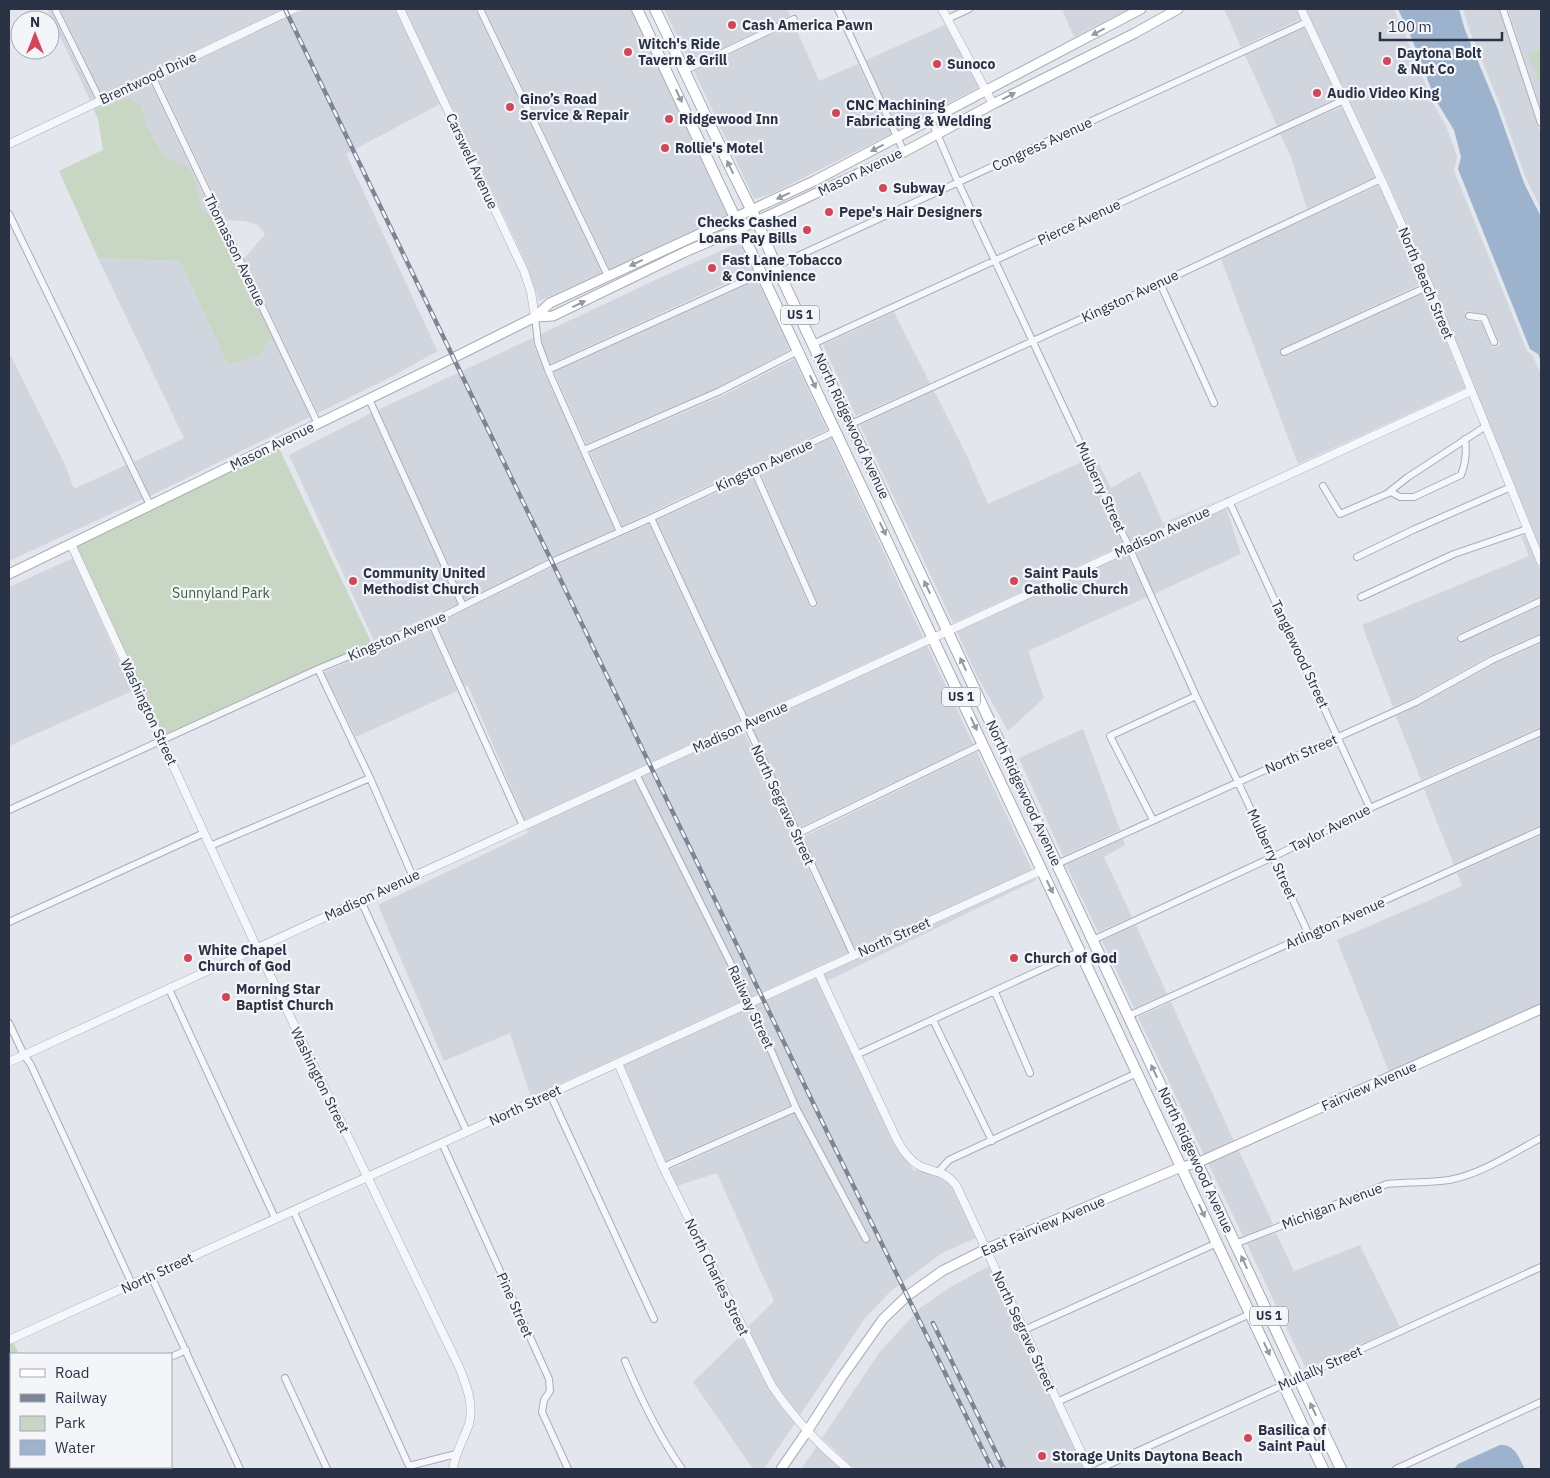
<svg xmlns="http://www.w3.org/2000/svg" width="1550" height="1478" viewBox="0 0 1550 1478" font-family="'IBM Plex Sans',sans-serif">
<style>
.built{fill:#d1d5de;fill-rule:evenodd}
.green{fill:#c8d6c4}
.water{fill:#9db3cd}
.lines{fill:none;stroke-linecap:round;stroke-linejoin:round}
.minor-casing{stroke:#a8adb7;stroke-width:8}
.tertiary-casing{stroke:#a8adb7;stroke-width:9}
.secondary-casing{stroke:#a8adb7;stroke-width:11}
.primary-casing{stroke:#a2aab8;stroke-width:12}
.minor{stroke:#f6f7fa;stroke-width:6}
.tertiary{stroke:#f6f7fa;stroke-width:8}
.secondary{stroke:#fff;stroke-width:9}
.primary{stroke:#fff;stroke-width:10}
.rail-casing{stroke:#7c8596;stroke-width:4.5}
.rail{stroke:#f3f5f9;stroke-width:2.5;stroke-dasharray:8;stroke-linecap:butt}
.oneway{fill:#9499a2}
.poi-dot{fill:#d44557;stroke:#f3f5f9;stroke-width:2}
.labels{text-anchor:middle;stroke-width:4.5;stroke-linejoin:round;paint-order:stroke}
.shield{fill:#f3f5f9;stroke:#666d7b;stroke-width:1}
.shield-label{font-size:12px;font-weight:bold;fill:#2a3345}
.poi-label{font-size:14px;font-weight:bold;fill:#2a3345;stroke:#f3f5f9;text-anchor:start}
.street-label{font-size:14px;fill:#2a3345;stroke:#f3f5f9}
.park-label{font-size:14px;fill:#3e6137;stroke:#f3f5f9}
</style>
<rect width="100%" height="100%" fill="#e3e6ec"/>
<path class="built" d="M47 9H50L94 98 90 100Z
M60 9H283L102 95Z
M305 9H395L440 104 346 154 437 350 443 348 395 375 318 413 244 259 265 234 258 225 245 221 226 220 158 78Z
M404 9H475L602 273 539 301 528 268 513 235Z
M485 9H631L727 215 610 270Z
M664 9H787L790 16 690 63Z
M1062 9H1129L1074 37Z
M1224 9H1296L1301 19 1241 47Z
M1305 9H1394L1408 41 1432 101 1446 126 1457 156 1454 171 1527 351 1533 356 1541 375V551L1431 280 1384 173ZM1465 311 1485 314 1488 316 1500 345 1492 348 1482 323 1465 320Z
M1463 9H1499L1541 136V209L1525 176 1500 105 1469 29Z
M1508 9H1541V109Z
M794 24 819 81 858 64 891 134 771 194 754 199 694 71Z
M945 25 979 87 898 130 866 60Z
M1305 28 1339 97 1277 126 1245 55Z
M150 82 214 217 205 213 198 202 197 187 190 169 164 156 147 126 141 105 128 98 94 110V109Z
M1343 106 1376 177 1307 209 1291 157 1280 134Z
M1379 185 1423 283 1279 350 1282 358 1426 292 1465 388 1298 464 1221 259Z
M736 244 741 245 753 271 550 364 542 342 541 334 666 275Z
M98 258 180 261 228 365 260 355 272 336 310 417 150 496 134 462 184 438Z
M757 280 790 350 719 387 586 444 554 372Z
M894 312 930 383 856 416 823 345Z
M533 338 534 346 546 376 615 529 551 558 465 600 378 410Z
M11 356 66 467 74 489 126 465 143 499 9 561V359Z
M794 359 827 430 622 526 590 452 722 396Z
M934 391 966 454 988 504 1084 461 1123 545 953 623 860 425Z
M371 413 458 604 374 641 289 455Z
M831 438 923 637 747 718 657 520 752 476 811 609 818 605 760 472Z
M1095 456 1111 488 1140 471 1163 523 1223 498 1131 541 1091 458Z
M1226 507 1241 554 1154 594 1135 549Z
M649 524 740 721 525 820 468 686 465 687 437 624 554 566Z
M1525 535 1541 573V596L1456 635 1459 643 1541 606V633L1491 655 1414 698 1393 707 1362 625 1529 556 1521 536Z
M1127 553 1147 597 1028 651 1044 698 1008 731 976 674 957 632Z
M73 558 132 691 9 746V587Z
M429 628 457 691 356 737 324 672Z
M1541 643V727L1421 780 1396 716 1417 706 1494 664Z
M927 645 973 744 799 828 751 726Z
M1083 729 1120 830 1063 856 1019 758Z
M743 730 848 953 531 1097 510 1033 444 1061 378 905 528 833 527 829Z
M1541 737V825L1454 865 1424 789Z
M977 752 1032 870 856 950 803 837Z
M1541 835V1004L1389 1072 1337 940 1462 886 1457 873Z
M1123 839 1125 845 1104 857 1132 917 1098 932 1066 865Z
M1036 878V880L827 981 824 974Z
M1136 925 1167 994 1134 1008 1102 941Z
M816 978 893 1142 914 1171 918 1170 937 1175 947 1181 952 1188 976 1238 942 1253 891 1291 865 1318 800 1415 788 1401 776 1384 747 1328 774 1301 717 1173 677 1186 669 1170 801 1110 798 1102 665 1161 624 1065Z
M1171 1002 1234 1141 1204 1155 1138 1017Z
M1238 1149 1273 1224 1243 1236 1208 1163Z
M1276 1233 1294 1271 1360 1245 1400 1327 1306 1369 1247 1244Z
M989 1266 1084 1469H855L822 1438 879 1353 920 1308 949 1288Z
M741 1335 769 1389 781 1407 795 1423 764 1469H753L693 1382Z
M817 1446 838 1467 841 1469H801Z"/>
<path class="green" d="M1541 49V79L1538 81 1528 53Z
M128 98 141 105 147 126 164 156 190 168C193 175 196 181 197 188 200 203 198 210 214 217L272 336 260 355 228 365 180 261 98 258 59 171 103 150 98 119 94 110Z
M277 444 373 646 162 740 71 544Z
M11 1338 19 1354H11V1467H71L73 1469H9V1340Z"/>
<path class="water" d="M1398 9H1459L1465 30 1497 107 1524 183 1541 217V361L1538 354 1530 349 1458 169 1461 157 1454 130 1435 99 1412 39Z
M1500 1445C1515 1444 1519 1458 1525 1469H1454L1458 1464Z"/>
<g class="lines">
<defs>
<path id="minor" d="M55 9 100 100
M480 9 608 276
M838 9 904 152
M1503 9 1541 123
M947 19 969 9
M684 71 794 19
M152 76 318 424
M931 120 958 182 1129 547 1196 696 1238 782 1309 935
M9 214 150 505
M776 266 1307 22
M1160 283 1214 403
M1469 316 1484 318 1494 342
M535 317 538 343 548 370 620 532
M813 344 1344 100
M1284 352 1429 286
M548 370 762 273
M369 399 463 606
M851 424 1160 283 1381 179
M584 450 720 391 798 351
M754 470 813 603
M1323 486 1340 514 1391 492 1400 497H1414L1461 475C1466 462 1467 452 1465 439
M1389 492 1408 477 1486 426
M1229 501 1370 808
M651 518 854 956
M1357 557 1415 529 1511 487
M1361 597 1454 554 1527 529
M431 622 523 826
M1461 638 1541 601
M318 669 370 778 413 877
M636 774 750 1002 796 1108 866 1239
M9 810 318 669 431 622 552 562 651 518 836 431
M1153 820 1110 736 1196 696
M797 834 983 744
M210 846 370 778
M1057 864 1416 702 1492 660 1541 638
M361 901 467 1132
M9 922 204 833
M1093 940 1273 857 1370 808 1541 732
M169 989 275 1218
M995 992 1030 1073
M1128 1016 1541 830
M933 1020 992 1141
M9 1023 24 1055 31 1065 132 1284
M856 1055 1081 951
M550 1094 654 1319
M442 1143 549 1379 550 1391 544 1400 542 1412 568 1469
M663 1167 796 1108
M939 1171 949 1160 1137 1073
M293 1210 409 1466 456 1454
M1235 1244 1387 1184C1407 1182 1429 1183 1449 1180 1482 1174 1512 1153 1541 1138
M151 1276 240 1469
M1024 1330 1217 1243
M9 1356 11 1361
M171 1357 186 1350
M625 1361C641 1399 658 1435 682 1469
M285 1378 327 1469
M1057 1402 1250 1314
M60 1467 61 1469
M151 1467 153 1469
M1099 1469 1541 1267
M1396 1469 1541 1402"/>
<path id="tertiary" d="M400 9 524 271 531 292 535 317
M942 9 993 104
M1301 9 1381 179 1429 286 1541 562
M9 144 294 9
M71 544 257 948 460 1369C467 1387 474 1405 469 1424 464 1439 455 1453 453 1469
M818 972 897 1140C902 1149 908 1159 918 1165 934 1174 942 1168 956 1185L1089 1469
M9 1062 1471 391
M618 1063 663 1167 772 1386C793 1417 820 1446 848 1469
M9 1340 1042 870"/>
<path id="secondary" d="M535 317 553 316 685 252 757 221 904 152 993 104 1135 33 1178 9
M9 574 453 358 535 317 550 303 814 181 1141 9
M781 1469 808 1430 842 1377 883 1319 907 1296 942 1271 986 1249 1181 1167 1197 1163 1541 1009"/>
<path id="primary" d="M637 9 1323 1469
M655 9 732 171 757 221 776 266 1341 1469"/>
</defs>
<use href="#minor" class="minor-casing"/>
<use href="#tertiary" class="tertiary-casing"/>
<use href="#secondary" class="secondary-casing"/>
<use href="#primary" class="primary-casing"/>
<use href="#minor" class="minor"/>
<use href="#tertiary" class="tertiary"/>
<use href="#secondary" class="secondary"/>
<use href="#primary" class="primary"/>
<defs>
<path id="rail" d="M285 9 832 1142 992 1469
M933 1323 1004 1469"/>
</defs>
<use href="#rail" class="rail-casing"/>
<use href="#rail" class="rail"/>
</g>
<defs><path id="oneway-solid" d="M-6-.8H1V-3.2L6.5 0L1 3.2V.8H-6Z" transform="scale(1.25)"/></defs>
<g class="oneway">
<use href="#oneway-solid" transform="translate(1098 32) rotate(152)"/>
<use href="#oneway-solid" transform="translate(679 96) rotate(65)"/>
<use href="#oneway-solid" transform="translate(1009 96) rotate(-27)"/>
<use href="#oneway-solid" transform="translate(877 148) rotate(153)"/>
<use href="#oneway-solid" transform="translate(730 167) rotate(-116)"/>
<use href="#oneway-solid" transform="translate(783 196) rotate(155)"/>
<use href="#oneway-solid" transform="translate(636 263) rotate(155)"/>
<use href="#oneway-solid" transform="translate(579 304) rotate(-25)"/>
<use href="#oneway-solid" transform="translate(813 382) rotate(65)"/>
<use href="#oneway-solid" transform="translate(883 529) rotate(65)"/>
<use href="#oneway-solid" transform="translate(927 587) rotate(-115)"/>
<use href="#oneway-solid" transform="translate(963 664) rotate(-115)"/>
<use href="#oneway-solid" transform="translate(974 724) rotate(65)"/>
<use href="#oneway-solid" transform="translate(1050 887) rotate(64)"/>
<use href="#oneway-solid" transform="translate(1154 1071) rotate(-115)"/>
<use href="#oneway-solid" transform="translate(1202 1211) rotate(65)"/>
<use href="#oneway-solid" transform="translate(1244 1262) rotate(-115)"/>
<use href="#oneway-solid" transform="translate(1267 1349) rotate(65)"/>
<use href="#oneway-solid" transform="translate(1313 1409) rotate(-115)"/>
</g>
<g class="poi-dot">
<circle cx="732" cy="25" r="5"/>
<circle cx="628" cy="52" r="5"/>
<circle cx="1387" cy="61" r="5"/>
<circle cx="937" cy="64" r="5"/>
<circle cx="1317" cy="93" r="5"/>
<circle cx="510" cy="107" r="5"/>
<circle cx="836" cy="113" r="5"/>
<circle cx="669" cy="119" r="5"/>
<circle cx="665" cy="148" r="5"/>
<circle cx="883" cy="188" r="5"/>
<circle cx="829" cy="212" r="5"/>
<circle cx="807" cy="230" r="5"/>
<circle cx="712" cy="268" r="5"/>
<circle cx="353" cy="581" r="5"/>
<circle cx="1014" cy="581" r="5"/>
<circle cx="188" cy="958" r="5"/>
<circle cx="1014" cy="958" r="5"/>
<circle cx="226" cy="997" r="5"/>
<circle cx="1248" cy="1438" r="5"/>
<circle cx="1042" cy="1456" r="5"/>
</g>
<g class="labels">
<g class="shield">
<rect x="781" y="305.5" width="38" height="19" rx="4"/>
<rect x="942" y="687.5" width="38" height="19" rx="4"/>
<rect x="1250" y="1306.5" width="38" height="19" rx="4"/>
</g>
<g class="shield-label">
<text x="800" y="319">US 1</text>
<text x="961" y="701">US 1</text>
<text x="1269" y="1320">US 1</text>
</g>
<g class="poi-label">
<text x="742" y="30">Cash America Pawn</text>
<text x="638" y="49">Witch's Ride<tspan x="638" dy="16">Tavern &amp; Grill</tspan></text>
<text x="1397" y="58">Daytona Bolt<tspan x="1397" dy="16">&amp; Nut Co</tspan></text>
<text x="947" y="69">Sunoco</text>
<text x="1327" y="98">Audio Video King</text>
<text x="520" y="104">Gino’s Road<tspan x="520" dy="16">Service &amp; Repair</tspan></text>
<text x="846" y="110">CNC Machining<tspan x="846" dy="16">Fabricating &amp; Welding</tspan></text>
<text x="679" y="124">Ridgewood Inn</text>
<text x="675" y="153">Rollie's Motel</text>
<text x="893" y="193">Subway</text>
<text x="839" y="217">Pepe's Hair Designers</text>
<text x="797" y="227" text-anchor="end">Checks Cashed<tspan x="797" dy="16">Loans Pay Bills</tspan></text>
<text x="722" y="265">Fast Lane Tobacco<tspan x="722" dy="16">&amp; Convinience</tspan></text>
<text x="363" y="578">Community United<tspan x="363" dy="16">Methodist Church</tspan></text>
<text x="1024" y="578">Saint Pauls<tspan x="1024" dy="16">Catholic Church</tspan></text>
<text x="198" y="955">White Chapel<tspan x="198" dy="16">Church of God</tspan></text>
<text x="1024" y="963">Church of God</text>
<text x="236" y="994">Morning Star<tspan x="236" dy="16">Baptist Church</tspan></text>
<text x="1258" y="1435">Basilica of<tspan x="1258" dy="16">Saint Paul</tspan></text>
<text x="1052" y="1461">Storage Units Daytona Beach</text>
</g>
<g class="street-label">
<text transform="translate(148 78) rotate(-25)" y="5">Brentwood Drive</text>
<text transform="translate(1042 144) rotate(-25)" y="5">Congress Avenue</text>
<text transform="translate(472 161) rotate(65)" y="5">Carswell Avenue</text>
<text transform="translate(860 172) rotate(-26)" y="5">Mason Avenue</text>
<text transform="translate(1079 222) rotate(-25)" y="5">Pierce Avenue</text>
<text transform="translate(235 250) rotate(64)" y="5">Thomasson Avenue</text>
<text transform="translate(1426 283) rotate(67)" y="5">North Beach Street</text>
<text transform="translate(1130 296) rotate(-25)" y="5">Kingston Avenue</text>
<text transform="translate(852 426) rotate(65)" y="5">North Ridgewood Avenue</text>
<text transform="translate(272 446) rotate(-26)" y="5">Mason Avenue</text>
<text transform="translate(764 465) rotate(-25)" y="5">Kingston Avenue</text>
<text transform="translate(1101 487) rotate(65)" y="5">Mulberry Street</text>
<text transform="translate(1162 532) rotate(-25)" y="5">Madison Avenue</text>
<text transform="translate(397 636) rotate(-23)" y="5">Kingston Avenue</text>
<text transform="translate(1300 654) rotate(65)" y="5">Tanglewood Street</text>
<text transform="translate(149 712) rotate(65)" y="5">Washington Street</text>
<text transform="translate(740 727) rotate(-25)" y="5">Madison Avenue</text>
<text transform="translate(1301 754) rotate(-24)" y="5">North Street</text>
<text transform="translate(1024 793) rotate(65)" y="5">North Ridgewood Avenue</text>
<text transform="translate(783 805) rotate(65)" y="5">North Segrave Street</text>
<text transform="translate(1330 828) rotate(-27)" y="5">Taylor Avenue</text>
<text transform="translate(1272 854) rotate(65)" y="5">Mulberry Street</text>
<text transform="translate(372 895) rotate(-25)" y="5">Madison Avenue</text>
<text transform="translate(1335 923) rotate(-24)" y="5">Arlington Avenue</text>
<text transform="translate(894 937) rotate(-24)" y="5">North Street</text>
<text transform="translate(751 1007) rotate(65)" y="5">Railway Street</text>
<text transform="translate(320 1080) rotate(64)" y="5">Washington Street</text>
<text transform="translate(1369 1086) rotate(-24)" y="5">Fairview Avenue</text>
<text transform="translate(525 1105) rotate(-25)" y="5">North Street</text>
<text transform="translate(1196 1160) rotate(65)" y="5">North Ridgewood Avenue</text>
<text transform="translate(1332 1206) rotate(-21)" y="5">Michigan Avenue</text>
<text transform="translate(1043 1226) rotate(-23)" y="5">East Fairview Avenue</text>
<text transform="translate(157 1273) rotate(-25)" y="5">North Street</text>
<text transform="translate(717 1277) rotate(64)" y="5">North Charles Street</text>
<text transform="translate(515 1305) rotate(66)" y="5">Pine Street</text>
<text transform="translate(1024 1331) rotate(65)" y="5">North Segrave Street</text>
<text transform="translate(1320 1368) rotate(-24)" y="5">Mullally Street</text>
</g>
<g class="park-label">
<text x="221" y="598">Sunnyland Park</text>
</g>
</g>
<rect width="1550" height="1478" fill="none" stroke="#2a3345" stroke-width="20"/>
<rect x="10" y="1353" width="162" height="115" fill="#f3f5f9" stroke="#a3a7b1"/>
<rect x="20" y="1369" width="25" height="8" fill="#ffffff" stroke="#a3a7b1"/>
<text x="55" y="1378" font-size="15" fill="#2a3345">Road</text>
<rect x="20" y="1394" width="25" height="8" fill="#7c8596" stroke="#a3a7b1"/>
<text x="55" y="1403" font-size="15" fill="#2a3345">Railway</text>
<rect x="20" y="1416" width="25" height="15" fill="#c8d6c4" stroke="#a3a7b1"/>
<text x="55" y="1428" font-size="15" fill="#2a3345">Park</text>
<rect x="20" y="1440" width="25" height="15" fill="#9db3cd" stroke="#a3a7b1"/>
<text x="55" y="1453" font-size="15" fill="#2a3345">Water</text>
<g transform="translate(35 35)"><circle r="24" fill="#f3f5f9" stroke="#a3a7b1"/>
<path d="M0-4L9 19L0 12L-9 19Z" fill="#d44557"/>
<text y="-8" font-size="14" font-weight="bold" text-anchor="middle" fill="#2a3345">N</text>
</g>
<path d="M1380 32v8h122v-8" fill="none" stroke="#2a3345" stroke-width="2.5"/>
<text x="1388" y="32" font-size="15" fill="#2a3345" stroke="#f3f5f9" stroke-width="4" paint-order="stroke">100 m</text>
</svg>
